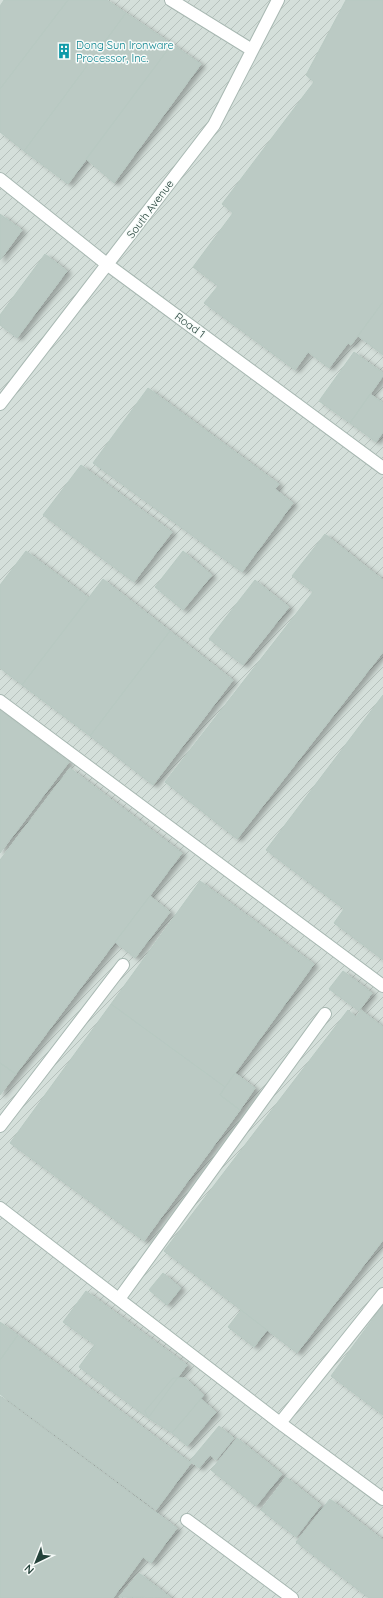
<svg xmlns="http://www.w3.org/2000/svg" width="383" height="1598" viewBox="0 0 383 1598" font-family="Quicksand,sans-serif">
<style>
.industrial{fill:url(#industrial-furrows)}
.building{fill:#bbcac4;stroke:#b8c9c2;filter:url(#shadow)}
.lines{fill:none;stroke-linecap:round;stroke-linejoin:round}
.minor-casing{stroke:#a8b8b2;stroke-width:14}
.minor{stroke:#fff;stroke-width:12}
.labels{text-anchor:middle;stroke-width:3;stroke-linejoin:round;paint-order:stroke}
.culture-label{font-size:11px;fill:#0d838f;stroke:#f7fbf9;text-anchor:start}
.street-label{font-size:11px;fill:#24423a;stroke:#f7fbf9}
</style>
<defs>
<pattern id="industrial-furrows" width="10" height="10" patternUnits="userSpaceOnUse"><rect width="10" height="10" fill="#d4dfda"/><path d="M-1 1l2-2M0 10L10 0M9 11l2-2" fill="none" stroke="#b6c1bc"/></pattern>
<filter id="shadow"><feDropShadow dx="4.5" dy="2.5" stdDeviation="2" flood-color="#0004"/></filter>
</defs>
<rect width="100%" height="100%" fill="#e6efeb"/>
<path class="industrial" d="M0 0H383V1598H0Z"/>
<path class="building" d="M4 0H68L0 89V6Z
M68 0H107L126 13 24 151 0 132V89Z
M346 0H383V302L351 345 348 343 329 368 308 352 295 370 204 303 218 286 193 267 233 213 222 204 314 82 306 75Z
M126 13 172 44 68 184 24 151Z
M172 44 201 64 114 183 86 159Z
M0 214 22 230 0 260Z
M45 254 67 271 17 338 0 325V315Z
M383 302V355L358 336Z
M354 352 383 373V376L350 423 319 401Z
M148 388 279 484 275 489 293 503 242 572 93 463Z
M370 394 383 403V432L376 442 350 423Z
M81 465 172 532 134 582 43 515Z
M325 534 383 580V652L237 839 165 782 313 592 292 576Z
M26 551 89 598 22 685 0 668V585Z
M183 551 212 575 183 610 155 587Z
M103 579 170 631 90 736 22 685Z
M255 580 289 607 243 665 209 639Z
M170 631 233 680 153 785 90 736Z
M383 695V960L334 923 344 909 266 850Z
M0 710 69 762 0 853Z
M70 768 182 853 16 1074 0 1063V860Z
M200 881 314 964 225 1087 111 1004Z
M150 896 170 912 135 958 115 942Z
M343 971 372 993 359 1011 329 989Z
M111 1004 225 1087 220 1095 240 1110 144 1241 10 1143Z
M348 1010 356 1017 361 1010 383 1027V1240L297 1353 164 1251Z
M0 1063 16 1074 0 1095Z
M235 1073 255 1088 240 1110 220 1095Z
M163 1273 181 1288 167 1305 149 1290Z
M86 1291 187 1365 148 1418 79 1367 95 1345 63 1322Z
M383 1305V1415L331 1376Z
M241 1310 267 1330 254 1347 228 1327Z
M0 1322 18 1335 0 1360Z
M18 1335 191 1463 156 1510 0 1394V1360Z
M173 1378H185L204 1395 172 1433 148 1418 145 1411Z
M0 1396 177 1528 151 1563 143 1557 113 1598H0Z
M201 1399 216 1412 187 1446 172 1433Z
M219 1426 234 1438 216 1460 210 1455 199 1468 190 1461Z
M237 1438 282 1474 256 1506 211 1470Z
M286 1477 321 1505 296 1537 261 1510Z
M330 1499 383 1540V1598H369L296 1542Z
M139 1573 171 1598 119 1597Z"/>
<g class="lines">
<defs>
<path id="minor" d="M171 0 252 50
M0 179 108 265 383 468
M0 404 214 125 278 0
M0 701 383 986
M0 1126 123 965
M0 1208 280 1423 383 1499
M119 1299 325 1014
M280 1423 383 1294
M187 1520 292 1598"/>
</defs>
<use href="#minor" class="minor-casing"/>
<use href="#minor" class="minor"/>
</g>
<defs>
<symbol id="building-bare" viewBox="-9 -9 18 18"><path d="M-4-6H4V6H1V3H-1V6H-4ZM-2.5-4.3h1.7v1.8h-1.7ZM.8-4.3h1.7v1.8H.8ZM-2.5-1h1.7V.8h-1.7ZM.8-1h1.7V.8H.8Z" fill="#0f9aa8" stroke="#f7fbf9" stroke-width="2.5" paint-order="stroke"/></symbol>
</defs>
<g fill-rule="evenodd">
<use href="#building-bare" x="53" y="40" width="22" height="22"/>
</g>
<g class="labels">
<g class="culture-label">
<text x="76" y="49">Dong Sun Ironware<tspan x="76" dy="13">Processor, Inc.</tspan></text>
</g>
<g class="street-label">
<text transform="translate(150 209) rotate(-53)" y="4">South Avenue</text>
<text transform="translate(190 325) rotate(36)" y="4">Road 1</text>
</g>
</g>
<g transform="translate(36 1562) rotate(223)" stroke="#f7fbf9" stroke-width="3" paint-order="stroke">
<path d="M0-3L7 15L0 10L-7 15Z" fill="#24423a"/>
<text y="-6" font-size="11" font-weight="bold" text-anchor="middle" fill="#24423a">N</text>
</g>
</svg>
